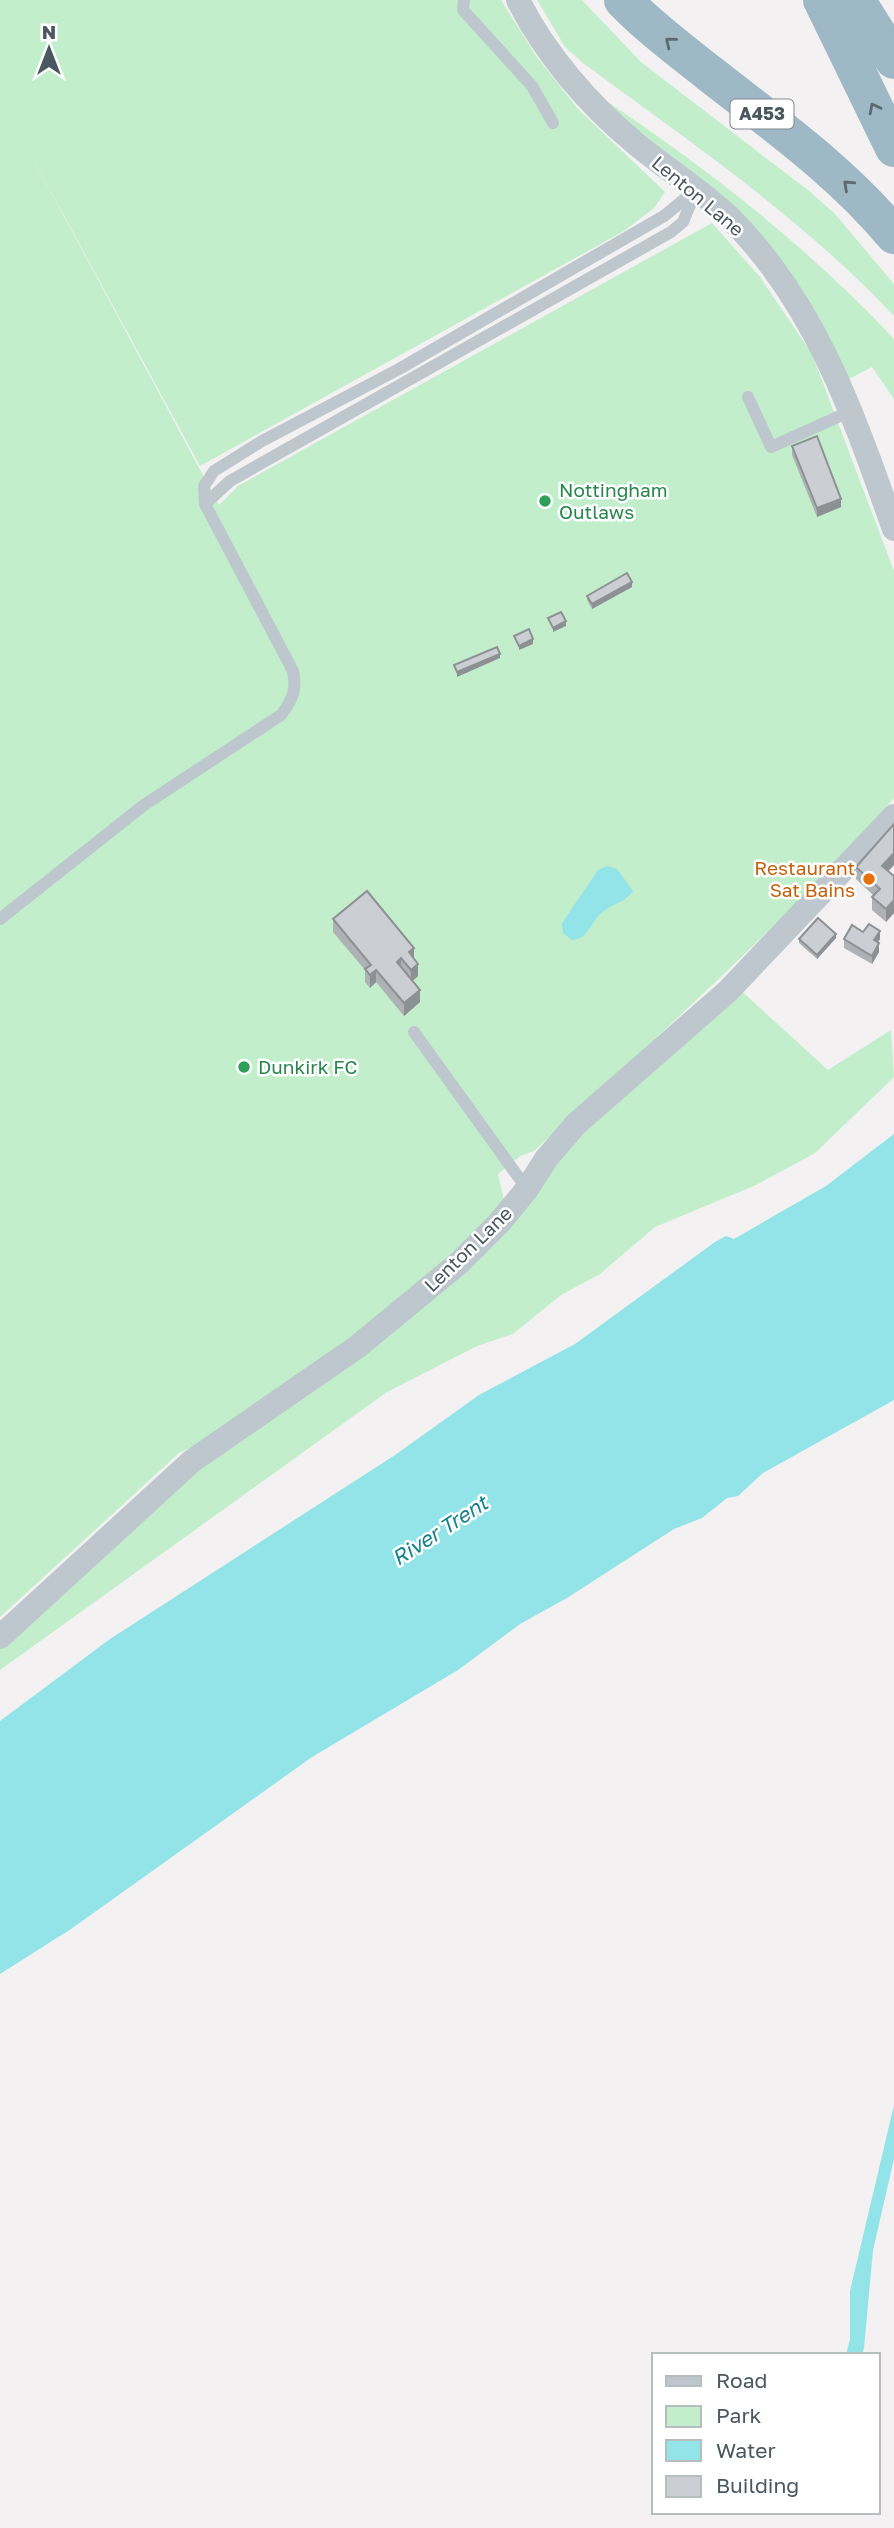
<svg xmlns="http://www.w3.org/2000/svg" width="894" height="2528" viewBox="0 0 894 2528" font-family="'Golos Text',sans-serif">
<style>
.green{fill:#c2eecc}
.water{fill:#92e4e8}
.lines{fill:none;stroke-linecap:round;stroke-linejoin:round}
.service{stroke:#bdc7cd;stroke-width:12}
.minor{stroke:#bdc7cd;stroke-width:24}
.trunk{stroke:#9eb8c6;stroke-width:38}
.wall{fill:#afb2b5}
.shaded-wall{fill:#8e9194}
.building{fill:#cbcfd3;stroke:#8e9194;stroke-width:2}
.oneway{stroke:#5b6a73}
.leisure-dot{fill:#2e9e5b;stroke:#fff;stroke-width:2.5}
.food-dot{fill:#e8710a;stroke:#fff;stroke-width:2.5}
.labels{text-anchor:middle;stroke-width:5;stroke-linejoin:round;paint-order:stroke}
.shield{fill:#fff;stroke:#80898e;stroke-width:2}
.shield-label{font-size:18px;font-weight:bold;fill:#4a575e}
.street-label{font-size:19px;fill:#4a575e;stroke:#fff}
.leisure-label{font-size:19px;fill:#27864d;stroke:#fff;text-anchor:start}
.food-label{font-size:19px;fill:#c56008;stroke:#fff;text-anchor:end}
.water-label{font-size:21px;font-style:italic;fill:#138389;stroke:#fff}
</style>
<rect width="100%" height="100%" fill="#f3f1f1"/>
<path class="green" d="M0 0H501L536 56 578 109 665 192 654 208 624 231 200 466 23 140 219 505 238 486 712 223 760 277 812 354 894 571V798C783 925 657 1036 534 1151L520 1156 498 1174 504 1200C421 1299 307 1368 203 1442L179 1453 0 1617Z
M537 0H582L641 62 809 191 835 214 894 284V316C801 217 691 143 583 63L565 47Z
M587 88C699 162 802 241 894 339V399L872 367 847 380 807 305Z
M737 987 828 1070 891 1030 894 1077 815 1153 756 1185 655 1227 600 1274 561 1295 513 1334 477 1346 387 1392 0 1670V1646L203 1464 372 1345 573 1142Z"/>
<path class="water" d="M607 866 617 869 633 891C625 903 610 904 600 914 590 924 588 939 572 940L563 933 562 923 598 870Z
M894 1134V1400L763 1473 738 1496 727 1498 702 1518 674 1529 567 1598 520 1624 458 1670 312 1757 71 1929 0 1974V1721L110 1639 395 1455 479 1395 575 1344 715 1242 726 1236 734 1239 826 1186Z
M894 2105V2159L873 2250 864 2348 862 2355H846L850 2339V2291Z"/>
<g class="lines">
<path class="service" d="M464 0 463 10 532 86 553 123
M748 397 771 447 851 411
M205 504 230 481 671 232 683 222 695 193
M0 919 144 805 281 715C293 699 297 690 293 671L205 504 204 486 214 471 262 441 399 369 664 216 697 189
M414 1032 527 1189"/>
<path class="minor" d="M518 0C545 54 589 105 635 143 666 169 701 190 730 218 817 305 854 417 894 529
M0 1637 192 1461 357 1347 459 1263 499 1223 527 1189 546 1159 576 1124 728 991 894 816"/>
<path class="trunk" d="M623 0C649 27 680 50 709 73 774 124 841 171 894 235
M822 0 894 148
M856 0 894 60"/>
</g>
<path class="wall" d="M792 446 841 507 817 517 792 455Z
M632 587 592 609 587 600V596Z
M894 824V865L888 871 894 876V913L886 922 872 910V897L874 896 856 879V867Z
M333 919 414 959 418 976 413 981 420 1002 404 1016 376 982 370 988 365 982V970L333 932Z
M863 932 880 939 878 942 879 952 872 964 844 948V939Z
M836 938 817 959 799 943V939Z"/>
<path class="shaded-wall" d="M841 499V507L817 517V508Z
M632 582V587L592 609V604Z
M566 621V626L553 632V628Z
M533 639V644L519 650V646Z
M500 654V658L457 677V672Z
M894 853V865L882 878V866Z
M894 900V913L886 922V909Z
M880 931V939L874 949V940Z
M836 934V938L817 959V955Z
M879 943V952L872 964V956Z
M414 948V960L409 952Z
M401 958V970L397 962Z
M418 964V976L411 982V970Z
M376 970V982L370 988V975Z
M420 990V1002L404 1016V1003Z"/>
<path class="building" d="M817 436 841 499 817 508 792 446Z
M627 573 632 582 592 604 587 596Z
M561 612 566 621 553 628 548 618Z
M529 629 533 639 519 646 514 636Z
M497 647 500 654 457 672 454 665Z
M894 824V853L882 866 894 876V900L886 909 872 897 880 889 856 867Z
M367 891 414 948 409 952 418 964 411 970 401 958 397 962 420 990 404 1003 376 970 370 975 365 969 371 965 333 919Z
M818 918 836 934 817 955 799 939Z
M869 924 880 931 874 940 879 943 872 956 844 939 852 925 863 932Z"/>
<defs><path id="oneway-chevron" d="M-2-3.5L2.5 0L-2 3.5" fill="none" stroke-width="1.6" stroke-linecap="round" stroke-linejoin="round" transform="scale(1.75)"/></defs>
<g class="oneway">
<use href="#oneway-chevron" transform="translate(670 42) rotate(-141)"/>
<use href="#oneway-chevron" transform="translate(874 108) rotate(-117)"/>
<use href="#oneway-chevron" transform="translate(848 185) rotate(-137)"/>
</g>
<g class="leisure-dot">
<circle cx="545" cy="501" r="7"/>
<circle cx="244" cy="1067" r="7"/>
</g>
<circle class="food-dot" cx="869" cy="879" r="7"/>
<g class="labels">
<rect class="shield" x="730.5" y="99.5" width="63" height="29" rx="5"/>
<g class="shield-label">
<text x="762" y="120">A453</text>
</g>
<g class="street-label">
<text transform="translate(698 196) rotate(40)" y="7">Lenton Lane</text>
<text transform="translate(468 1249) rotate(-44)" y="7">Lenton Lane</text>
</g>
<g class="leisure-label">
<text x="559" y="497">Nottingham<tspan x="559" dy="22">Outlaws</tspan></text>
<text x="258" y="1074">Dunkirk FC</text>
</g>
<g class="food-label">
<text x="855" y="875">Restaurant<tspan x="855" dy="22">Sat Bains</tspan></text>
</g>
<g class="water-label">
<text transform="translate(440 1531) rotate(-33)" y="7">River Trent</text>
</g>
</g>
<rect x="652" y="2353" width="228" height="161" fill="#ffffff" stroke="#b7bcbf" stroke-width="2"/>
<rect x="666" y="2376" width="35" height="10" fill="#bdc7cd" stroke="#b7bcbf" stroke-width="2"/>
<text x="716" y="2388" font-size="21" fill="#4a575e">Road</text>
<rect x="666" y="2406" width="35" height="21" fill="#c2eecc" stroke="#b7bcbf" stroke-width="2"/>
<text x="716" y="2423" font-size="21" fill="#4a575e">Park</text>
<rect x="666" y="2440" width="35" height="21" fill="#92e4e8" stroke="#b7bcbf" stroke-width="2"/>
<text x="716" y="2458" font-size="21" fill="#4a575e">Water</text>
<rect x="666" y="2476" width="35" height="21" fill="#cbcfd3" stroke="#b7bcbf" stroke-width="2"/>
<text x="716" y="2493" font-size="21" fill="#4a575e">Building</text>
<g transform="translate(49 49)" stroke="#ffffff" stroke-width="5" paint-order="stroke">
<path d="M0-5L12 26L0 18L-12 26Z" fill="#4a575e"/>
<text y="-10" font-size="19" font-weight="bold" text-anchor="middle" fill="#4a575e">N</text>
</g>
</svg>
